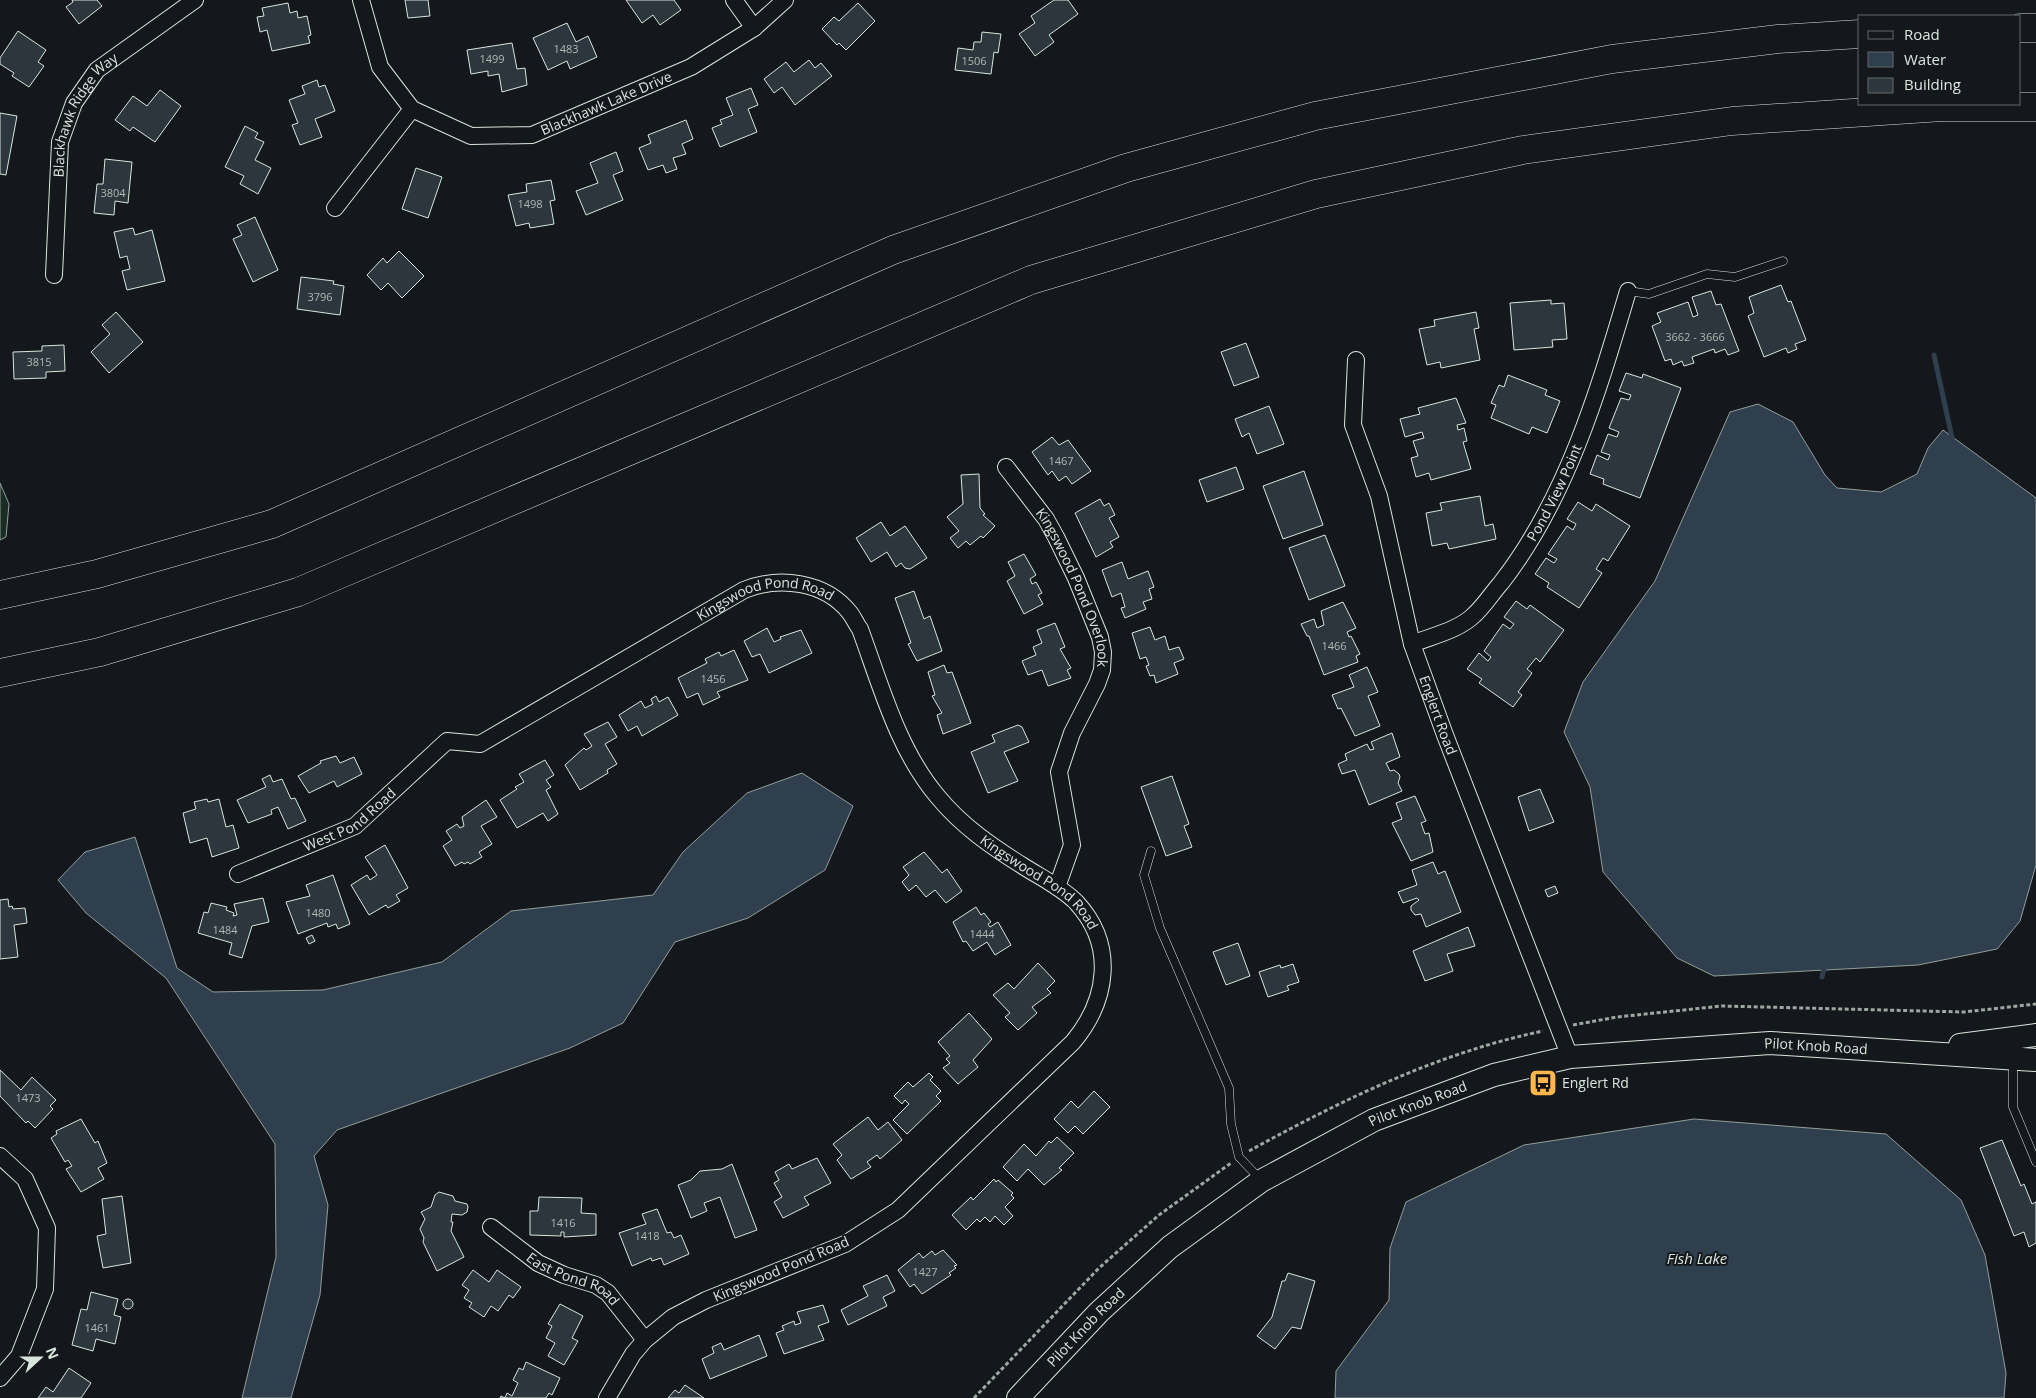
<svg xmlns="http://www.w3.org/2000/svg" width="2036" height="1398" viewBox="0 0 2036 1398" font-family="'Open Sans',sans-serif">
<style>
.green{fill:#1a2d24;stroke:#939e99}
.water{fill:#2f3f4d;stroke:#939e99}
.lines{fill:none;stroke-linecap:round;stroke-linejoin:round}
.stream{stroke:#2f3f4d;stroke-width:5}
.building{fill:#2c363c;stroke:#d8e6dc}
.service-casing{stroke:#d8e6dc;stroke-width:9}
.minor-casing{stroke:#d8e6dc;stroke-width:18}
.secondary-casing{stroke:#d8e6dc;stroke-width:24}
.motorway-casing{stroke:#d8e6dc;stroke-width:29}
.path{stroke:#9da8a2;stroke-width:3;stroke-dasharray:4 2.5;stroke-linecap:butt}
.service{stroke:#14181c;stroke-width:8}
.minor{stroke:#14181c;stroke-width:16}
.secondary{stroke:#14181c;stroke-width:22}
.motorway{stroke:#14181c;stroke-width:28}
.labels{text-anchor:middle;stroke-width:4;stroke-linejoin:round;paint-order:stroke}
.number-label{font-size:11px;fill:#adbab4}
.street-label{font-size:14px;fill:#d8e6dc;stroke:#14181c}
.poi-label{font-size:14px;fill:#d8e6dc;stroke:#14181c;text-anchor:start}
.water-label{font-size:15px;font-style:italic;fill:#d8e6dc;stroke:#14181c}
</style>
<rect width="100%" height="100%" fill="#14181c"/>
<path class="green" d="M0 483 9 504 6 537 0 540Z"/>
<path class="water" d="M1758 404 1793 422 1825 475 1837 488 1881 492 1917 474 1928 448 1943 430 2036 498V865L2020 921 1997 949 1918 965 1714 976 1677 958 1603 872 1590 787 1564 732 1583 682 1655 581 1730 412Z
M802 773 853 806 825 870 748 918 675 942 623 1023 570 1048 337 1130 314 1156 328 1205 320 1295 291 1398H242L276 1257 275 1144 166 978 86 913 58 880 85 852 135 837 177 968 213 992 323 990 442 962 511 911 653 895 683 852 747 793Z
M1694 1119 1886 1134 1961 1200 1985 1255 2006 1373 2004 1398H1335L1336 1371 1389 1300 1390 1248 1406 1202 1524 1145Z"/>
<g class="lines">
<path class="stream" d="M1934 355 1953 442
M1822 977 1825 964"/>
</g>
<path class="building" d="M72 0H97L102 6 79 24 66 7 73 2Z
M405 0H428L430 16 408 18Z
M626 0H674L681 10 660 25 653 15 642 23Z
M1054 0H1068L1078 14 1049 35 1054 42 1035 56 1019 34 1035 23 1031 16Z
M288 3 290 13 297 11 298 18 307 16 311 35 308 36 310 43 272 51 267 30 260 32 257 17 264 16 262 8Z
M858 3 875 21 846 50 839 43 837 45 822 29 834 17 839 21Z
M567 23 576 42 588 36 597 57 570 69 567 61 548 70 533 38Z
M18 31 46 50 38 62 44 66 29 87 12 76 14 73 0 64V58Z
M982 32 1001 34 998 53 994 52 991 74 955 70 958 48 973 50 974 42H981Z
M512 43 517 69 525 68 527 85 502 92 499 74 488 76V71L471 74 467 50Z
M809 60 815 68 821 63 832 76 795 105 782 87 774 93 764 79 786 62 794 72Z
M317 80 319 87 325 85 335 111 315 119 322 137 300 145 292 125 298 123 289 100 305 94 302 86Z
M751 88 758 105 748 109 757 132 720 147 712 128 722 124 720 120 733 115 726 98Z
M160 90 181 106 155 142 133 127 130 131 115 120 133 96 147 106Z
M0 113 17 116 6 175 0 174Z
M686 120 693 139 682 144 686 154 673 158 677 169 666 173 663 165 648 170 639 148 651 143 648 135Z
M245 126 258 133 255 138 264 142 255 160 271 168 258 194 240 184 244 176 225 167Z
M616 152 623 171 613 175 623 200 586 215 576 191 598 183 590 163Z
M105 159 132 162 128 203 115 201 114 215 94 213 97 184H103Z
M416 168 442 177 428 218 402 209Z
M551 180 555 200 550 201 554 224 530 228 529 223 516 226 508 195 527 192 526 184Z
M255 217 278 270 253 282 233 239 242 235 237 225Z
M133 228 135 235 152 230 165 281 127 290 122 271 130 269 127 256 120 258 114 232Z
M399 251 424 276 402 298 388 283 381 290 367 275 383 258 387 263Z
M301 277 334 281 333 284 344 286 340 315 297 309Z
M1781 285 1788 302 1791 301 1806 340 1795 344 1797 349 1788 353 1786 348 1764 357 1748 316 1754 313 1749 297Z
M1711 291 1716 305 1721 304 1739 351 1728 355 1725 349 1715 353 1714 349 1692 357 1694 363 1684 366 1682 361 1673 365 1671 359 1665 361 1652 326 1661 322 1657 313 1688 302 1693 317 1698 315 1692 297Z
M1551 300V304L1564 303 1567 339 1552 340 1553 347 1514 350 1510 303Z
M116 312 143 342 109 373 91 352 110 334 102 325Z
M1476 312 1479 328 1474 329 1480 360 1441 368 1440 362 1427 365 1419 329 1435 326 1434 320Z
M1246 343 1259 377 1234 386 1221 352Z
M64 345 65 371 46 372V378L14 379 13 352 42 351V346Z
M1626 373 1642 378 1643 374 1681 388 1640 498 1603 484 1604 479 1590 474 1597 455 1608 460 1610 455 1601 452 1608 434 1617 437 1619 432 1609 428 1621 398 1629 400 1631 395 1619 391Z
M1508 375 1547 390 1545 395 1560 401 1547 433 1532 427 1529 434 1491 418 1496 405 1491 403 1499 385 1504 387Z
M1456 398 1466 423 1457 425 1458 430 1464 428 1467 441 1463 442 1471 469 1431 480 1429 473 1416 477 1411 458 1418 456 1413 441 1424 438 1422 432 1405 437 1400 419 1420 414 1418 408Z
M1269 406 1284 444 1257 454 1249 433 1242 437 1235 419Z
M1052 437 1059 445 1068 440 1091 471 1072 484 1066 476 1059 481 1052 471 1048 475 1032 452Z
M1236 467 1244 489 1207 502 1199 480Z
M1304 471 1323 525 1283 539 1263 486Z
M979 474 980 508 985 514 983 515 995 526 983 538 981 536 970 545 966 541 958 548 950 538 959 531 947 517 963 504 961 475Z
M1480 496 1485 526 1493 524 1496 539 1449 549 1447 543 1432 546 1426 513 1442 510 1440 503Z
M1100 499 1104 506 1109 503 1115 515 1109 518 1119 537 1110 542 1113 547 1096 557 1075 513Z
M1578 502 1592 511 1596 504 1630 526 1608 561 1603 558 1596 569 1602 573 1579 608 1547 587 1549 583 1535 574 1546 558 1554 563 1557 559 1548 554 1567 526 1573 530 1576 524 1567 519Z
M881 522 890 536 905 526 927 558 910 569 905 568 901 563 896 567 887 552 871 562 856 538Z
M1325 535 1345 586 1309 600 1289 548Z
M1024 554 1036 575 1030 579 1032 584 1036 582 1042 593 1038 595 1043 604 1024 614 1007 581 1015 576 1008 562Z
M1122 562 1128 579 1148 571 1154 587 1149 589 1152 599 1143 602 1146 609 1125 618 1121 608 1125 607 1121 593 1112 597 1102 570Z
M914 591 924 619 930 616 942 651 917 661 908 644 911 643 895 598Z
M1516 601 1527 609 1530 605 1564 630 1540 662 1536 658 1527 669 1532 673 1518 692 1522 695 1513 707 1479 683 1482 679 1467 669 1479 653 1488 661 1491 657 1484 651 1503 624 1510 629 1514 624 1504 617Z
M1343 602 1356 628 1347 632 1349 637 1351 636 1360 654 1356 656 1358 662 1324 675 1309 636H1307L1301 624 1314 619 1317 628 1324 625 1321 611Z
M1055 623 1065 647 1060 649 1071 668 1067 670 1071 678 1048 686 1042 670 1028 675 1022 661 1036 655 1033 647 1042 643 1037 630Z
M1150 627 1155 640 1165 636 1169 650 1179 647 1184 659 1174 663 1178 674 1156 683 1154 675 1150 676 1146 666 1149 665 1146 657 1140 659 1132 633Z
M767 628 774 642 781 639 780 637 801 630 812 653 769 673 760 654 752 657 744 641Z
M734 650 748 680 717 692 720 697 703 705 698 693 687 698 678 678 707 663 705 659 719 652 721 656Z
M944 665 947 673 952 672 971 723 943 734 937 715 942 713 932 696 935 695 928 672Z
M1367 667 1378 692 1368 696 1380 726 1355 736 1341 708 1338 709 1332 695 1354 687 1349 675Z
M656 696 659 702 668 697 678 715 642 736 637 726 628 731 619 715 641 701 645 708 653 704 651 699Z
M608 722 617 737 605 744 617 764 607 770 608 773 580 790 565 765 584 748 586 750 592 746 584 734Z
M1018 725 1022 727 1029 742 1004 752 1018 781 988 793 971 752 995 742 992 735Z
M1392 733 1400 757 1386 763 1390 771 1394 770 1399 774 1400 777 1398 783 1402 791 1369 805 1355 770 1342 774 1338 764 1347 760 1345 754 1367 744 1370 750 1374 749 1371 742Z
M336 756 340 763 354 757 362 774 337 787 334 781 309 793 298 776 321 763 320 761Z
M545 760 554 775 546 780 551 787 546 790 558 814 548 821 543 813 517 828 500 800 517 789 515 787 524 782 519 774Z
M270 775 273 782 282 779 291 799 295 798 306 821 288 829 278 807 271 810 272 814 248 823 237 800 266 787 262 779Z
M1172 776 1189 824 1184 826 1192 847 1166 856 1141 787Z
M1540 789 1554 822 1529 831 1518 797Z
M1415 796 1426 821 1421 823 1425 834 1429 833 1433 852 1411 861 1392 823 1402 819 1396 803Z
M207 799 208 802 219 799 226 827 233 825 239 848 212 857 207 838 190 843 183 813 196 809 194 802Z
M486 800 497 817 481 826 492 844 479 852 482 857 470 864 468 862 464 864 462 862 455 866 443 846 452 840 446 831 457 824 460 828 464 826 462 817Z
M385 845 408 888 396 895 400 901 388 908 386 905 369 915 351 885 367 875 370 880 377 875 365 857Z
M924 852 942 873 947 869 962 891 946 903 935 890 926 897 916 885 909 891 902 882 909 875 903 867Z
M1433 862 1438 874 1445 871 1461 912 1426 927 1421 914 1415 915 1411 910V906L1419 900 1417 898 1403 903 1398 892 1417 885 1412 870Z
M333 875 350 924 338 929 336 924 328 927 327 923 298 934 286 902 310 896 306 885Z
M1555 886 1558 893 1548 897 1545 890Z
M263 898 269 922 252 926 242 958 229 954 232 943 198 933 204 912 208 913 211 903 227 907 226 910 234 913 233 916 237 915 234 904Z
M8 899 9 907 12 906 13 909 25 908 27 923 14 925 18 957 0 959V900Z
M976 907 981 915 984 913 991 922 988 924 990 927 998 922 1011 945 995 955 987 942 973 951 966 941 963 942 953 922Z
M1468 927 1475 946 1447 954 1453 971 1425 981 1413 951Z
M312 935 315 941 309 944 306 938Z
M1238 943 1250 976 1226 985 1213 952Z
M1038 963 1055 981 1047 989 1051 993 1032 1007 1037 1013 1018 1030 1005 1017 1010 1013 993 995 1008 983 1014 989Z
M1293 964 1299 982 1287 986 1289 990 1268 997 1259 972 1280 965 1281 968Z
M969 1013 992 1039 973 1060 978 1067 958 1084 943 1068 950 1063 946 1059 950 1056 938 1042Z
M0 1070 21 1090 32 1077 56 1100 50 1106 53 1109 35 1128 28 1121 26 1123 0 1096Z
M929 1073 933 1077 930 1080 941 1091 936 1096 941 1101 907 1134 893 1120 909 1104 905 1100 902 1104 894 1096 908 1082 913 1087Z
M1094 1091 1110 1107 1083 1134 1075 1126 1068 1133 1054 1119 1071 1101 1078 1108Z
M868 1117 878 1130 888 1122 902 1140 880 1159 877 1155 867 1162 871 1167 851 1179 837 1160 842 1155 833 1144Z
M81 1119 95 1143 98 1141 107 1163 98 1168 104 1179 81 1192 66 1169 72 1166 68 1160 65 1162 51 1138 57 1134 56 1131Z
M1057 1137 1074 1153 1059 1168 1062 1170 1044 1185 1028 1169 1017 1181 1003 1167 1024 1144 1036 1156 1049 1141 1051 1143Z
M2002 1140 2021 1186 2024 1184 2032 1204 2036 1202V1243L2029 1247 2024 1232 2014 1236 1980 1148Z
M817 1158 831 1183 804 1197 809 1205 783 1218 774 1202 782 1197 774 1183 779 1180 775 1172 789 1164 792 1169Z
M732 1164 757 1230 735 1238 720 1197 704 1203 707 1211 691 1218 678 1185 691 1180 700 1171 722 1169Z
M994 1179 996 1182 998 1180 1013 1193 1011 1195 1014 1198 1005 1207 1013 1216 1004 1225 995 1216 990 1222 985 1217 980 1222 977 1219 966 1230 952 1215 971 1197 973 1200Z
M439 1192 453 1196 455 1201 467 1204 468 1207 467 1212 462 1215 452 1214 451 1222H453L451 1231 464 1257 437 1271 423 1242 424 1238 420 1229 425 1219 421 1212 431 1207 435 1195Z
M122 1196 131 1263 103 1268 97 1236 106 1234 102 1199Z
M539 1197 582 1198 581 1213 596 1214V1235L564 1237V1232H561V1236L530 1235V1211H538Z
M657 1209 667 1233 671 1232 674 1238 681 1235 689 1254 664 1265 661 1258 652 1261 651 1258 632 1266 619 1233 646 1224 642 1214Z
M943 1250 957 1265 954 1266 956 1268 949 1273 951 1275 922 1294 914 1284 910 1287 898 1270 919 1253 923 1258 932 1251 935 1255Z
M473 1270 489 1282 497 1270 521 1287 513 1298 509 1295 498 1311 491 1306 484 1317 469 1307 472 1303 464 1298 469 1290 462 1285Z
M1288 1273 1315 1281 1301 1329 1292 1327 1275 1349 1257 1336 1272 1317 1282 1281H1285Z
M887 1275 895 1291 883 1297 887 1306 848 1325 841 1310 868 1296 863 1286Z
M91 1292 118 1299 114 1315 121 1317 115 1344 96 1339 93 1351 72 1345 81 1309 87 1310Z
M123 1304a5 5 0 1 1 10 0a5 5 0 1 1-10 0Z
M560 1304 583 1316 572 1338 578 1341 564 1365 548 1356 555 1343 546 1338 552 1326 548 1324Z
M823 1305 829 1322 818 1326 824 1340 784 1354 776 1333 784 1330 782 1326 794 1321 795 1325 801 1323 797 1312Z
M759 1335 767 1356 710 1379 702 1359 714 1353 712 1347 721 1343 724 1350Z
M526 1362 560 1378 552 1395 549 1393 546 1398H500L501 1396 505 1398 507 1393 512 1396 518 1383 513 1380 519 1368 523 1370Z
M69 1368 91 1383 81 1398H38L46 1387 53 1392Z
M685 1385 704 1398H668L675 1390 679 1393Z"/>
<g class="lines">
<defs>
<path id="service" d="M1628 291 1649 294 1707 274 1735 277 1783 261
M1151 851 1144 875 1160 928 1229 1088 1231 1124 1239 1157 1260 1179
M2013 1060V1107L2036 1162"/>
<g id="minor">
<path id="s1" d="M361 0 380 67 412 109 471 136 532 135 691 67 754 28 785 0"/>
<path d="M734 0 754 28"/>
<path d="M335 208 412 109"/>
<path id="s2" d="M54 275 60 142 74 103 97 70 195 0"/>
<path id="s3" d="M1356 360 1353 425 1379 496 1412 644 1445 735 1570 1057"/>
<path id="s4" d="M1006 467 1046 519 1056 537 1076 578 1100 637 1103 652 1102 670 1097 684 1072 733 1059 772 1072 845 1057 887"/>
<path id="s5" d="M1412 644C1432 636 1459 630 1474 615 1484 606 1492 593 1501 583 1567 498 1598 392 1628 291"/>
<path id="s6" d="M238 874 355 826 447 741 480 744 744 590C779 576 825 581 850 613 854 618 856 624 860 629 881 686 898 750 938 797 962 826 991 846 1023 866 1040 877 1061 887 1076 902 1116 945 1108 1000 1073 1042L898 1210 845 1244 706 1300 673 1317 645 1340 633 1354 607 1398"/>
<path d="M0 1156 25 1179 47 1228 45 1289 19 1356 0 1378"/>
<path id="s7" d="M491 1227 538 1263 564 1275 596 1285 608 1293 645 1340"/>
</g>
<g id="secondary">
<path d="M1960 1045 2036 1035"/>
<path id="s8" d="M1018 1398 1099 1312 1170 1247 1261 1181 1374 1120 1494 1075 1570 1057 1770 1043 2036 1060"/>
</g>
<path id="motorway" d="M2020 28H2036
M0 595 97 574 272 524 893 250 1126 168 1315 116 1612 59 1778 39 1860 34
M0 673 100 652 298 592 1031 280 1316 194 1523 150 1732 121 1942 107H2036"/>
</defs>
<use href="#service" class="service-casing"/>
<use href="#minor" class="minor-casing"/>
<use href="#secondary" class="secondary-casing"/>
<use href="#motorway" class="motorway-casing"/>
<path class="path" d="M1573 1025 1617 1017 1722 1006 1964 1012 2036 1004
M1249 1151C1342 1100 1438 1053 1543 1031
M974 1398 1099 1268 1159 1215 1231 1163"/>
<use href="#service" class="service"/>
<use href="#minor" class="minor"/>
<use href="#secondary" class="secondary"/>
<use href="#motorway" class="motorway"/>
</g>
<defs>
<symbol id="bus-square" viewBox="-11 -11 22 22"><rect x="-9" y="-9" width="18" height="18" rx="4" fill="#ffb74d" stroke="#14181c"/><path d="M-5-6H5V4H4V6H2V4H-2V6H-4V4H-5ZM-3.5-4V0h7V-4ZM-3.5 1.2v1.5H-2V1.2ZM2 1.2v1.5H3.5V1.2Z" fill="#111"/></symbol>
</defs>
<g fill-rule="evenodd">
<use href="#bus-square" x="1527" y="1067" width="32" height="32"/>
</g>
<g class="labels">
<g class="number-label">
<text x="566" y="53">1483</text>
<text x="492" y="63">1499</text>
<text x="974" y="65">1506</text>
<text x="113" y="197">3804</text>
<text x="530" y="208">1498</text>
<text x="320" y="301">3796</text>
<text x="1695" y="341">3662 - 3666</text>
<text x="39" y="366">3815</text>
<text x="1061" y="465">1467</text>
<text x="1334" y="650">1466</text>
<text x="713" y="683">1456</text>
<text x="318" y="917">1480</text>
<text x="225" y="934">1484</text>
<text x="982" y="938">1444</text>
<text x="28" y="1102">1473</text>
<text x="563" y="1227">1416</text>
<text x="647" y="1240">1418</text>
<text x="925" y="1276">1427</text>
<text x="97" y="1332">1461</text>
</g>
<g class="street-label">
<text dy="5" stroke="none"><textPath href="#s1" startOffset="329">Blackhawk Lake Drive</textPath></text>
<text dy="5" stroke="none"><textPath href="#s2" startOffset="168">Blackhawk Ridge Way</textPath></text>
<text dy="5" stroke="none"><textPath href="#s5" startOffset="216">Pond View Point</textPath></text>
<text dy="5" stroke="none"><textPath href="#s4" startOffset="140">Kingswood Pond Overlook</textPath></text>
<text dy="5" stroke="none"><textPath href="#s6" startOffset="610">Kingswood Pond Road</textPath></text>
<text dy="5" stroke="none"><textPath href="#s3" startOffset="368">Englert Road</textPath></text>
<text dy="5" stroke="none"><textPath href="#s6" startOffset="125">West Pond Road</textPath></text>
<text dy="5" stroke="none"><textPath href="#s6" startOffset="1045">Kingswood Pond Road</textPath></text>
<text dy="5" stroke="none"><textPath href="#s8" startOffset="908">Pilot Knob Road</textPath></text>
<text dy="5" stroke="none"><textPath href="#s8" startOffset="502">Pilot Knob Road</textPath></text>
<text transform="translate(781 1269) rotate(-23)" y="5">Kingswood Pond Road</text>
<text dy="5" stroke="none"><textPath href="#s7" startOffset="98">East Pond Road</textPath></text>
<text dy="5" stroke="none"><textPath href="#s8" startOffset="98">Pilot Knob Road</textPath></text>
</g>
<g class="poi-label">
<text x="1562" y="1088">Englert Rd</text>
</g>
<g class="water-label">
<text x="1697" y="1264">Fish Lake</text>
</g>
</g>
<rect x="1858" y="15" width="162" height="90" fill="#14181c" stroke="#626a69"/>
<rect x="1868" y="31" width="25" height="8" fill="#14181c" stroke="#626a69"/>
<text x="1904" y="40" font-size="15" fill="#d8e6dc">Road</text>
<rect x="1868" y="52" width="25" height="15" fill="#2f3f4d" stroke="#626a69"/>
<text x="1904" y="65" font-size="15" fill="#d8e6dc">Water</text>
<rect x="1868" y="78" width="25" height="15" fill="#2c363c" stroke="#626a69"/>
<text x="1904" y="90" font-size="15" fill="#d8e6dc">Building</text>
<g transform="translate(40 1358) rotate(69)" stroke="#14181c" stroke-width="4" paint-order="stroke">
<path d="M0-4L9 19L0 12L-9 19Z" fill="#d8e6dc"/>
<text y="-8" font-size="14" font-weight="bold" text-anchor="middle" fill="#d8e6dc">N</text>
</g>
</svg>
